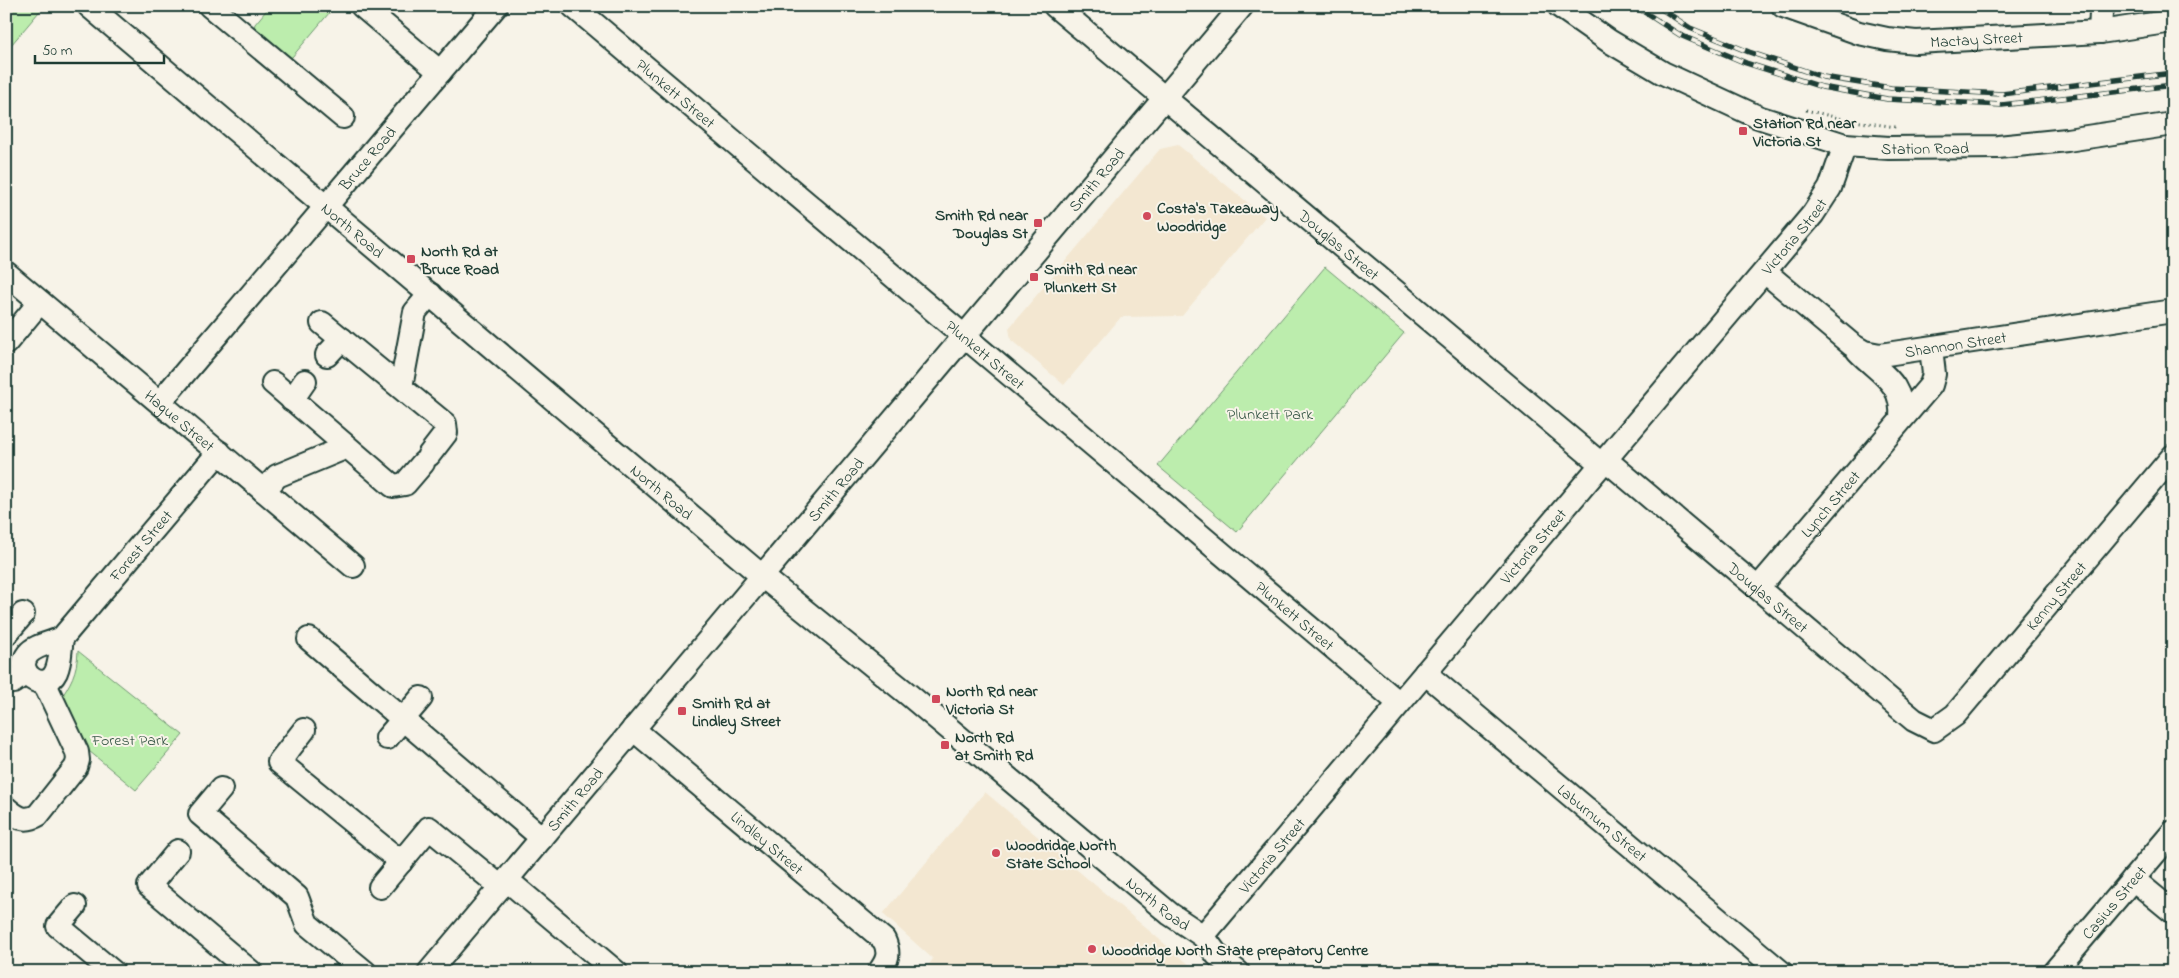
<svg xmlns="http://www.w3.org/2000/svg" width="2179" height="978" viewBox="0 0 2179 978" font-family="'Indie Flower',sans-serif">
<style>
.built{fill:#f3e7d1}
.green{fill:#bcedad;stroke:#6e9570}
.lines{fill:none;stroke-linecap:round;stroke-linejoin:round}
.minor-casing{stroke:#1f3d34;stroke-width:26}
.path{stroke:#1f3d34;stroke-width:3;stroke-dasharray:1 4;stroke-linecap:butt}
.minor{stroke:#f7f3e8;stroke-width:22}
.rail-casing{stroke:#1f3d34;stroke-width:5.5}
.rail{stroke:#f7f3e8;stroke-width:4;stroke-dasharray:11;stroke-linecap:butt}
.poi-dot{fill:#d1495b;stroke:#f7f3e8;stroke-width:2}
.labels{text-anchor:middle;stroke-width:4;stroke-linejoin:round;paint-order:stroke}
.street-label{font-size:16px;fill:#1f3d34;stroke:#f7f3e8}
.poi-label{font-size:16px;font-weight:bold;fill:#1f3d34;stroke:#f7f3e8;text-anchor:start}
.park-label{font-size:16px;fill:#375746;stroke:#f7f3e8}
</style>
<rect width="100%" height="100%" fill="#f7f3e8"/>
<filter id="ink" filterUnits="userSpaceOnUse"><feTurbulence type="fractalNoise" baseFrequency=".02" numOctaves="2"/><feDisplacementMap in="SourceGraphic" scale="10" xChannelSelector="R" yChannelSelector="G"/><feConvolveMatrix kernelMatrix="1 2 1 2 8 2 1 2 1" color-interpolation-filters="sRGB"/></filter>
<g filter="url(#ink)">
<path class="built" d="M1178 145 1265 217 1182 316 1121 317 1064 385 1011 340 1009 328 1160 149Z
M985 792 1198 972H923L933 959 883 914Z"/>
<path class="green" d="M6 6H44L6 51Z
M270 6H335L292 57 288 59 253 31 255 24Z
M1325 267 1404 333 1237 532 1158 466Z
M78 651 183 735 136 790 89 751 59 701C71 683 77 673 78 651Z"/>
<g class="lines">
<defs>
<g id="minor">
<path id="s1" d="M89 6 762 576 909 695 1170 914 1203 936 1217 955 1238 972"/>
<path d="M210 6 343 117"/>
<path d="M362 6 440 72"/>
<path id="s2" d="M573 6 1399 703"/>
<path id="s3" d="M1055 6 1601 464"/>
<path id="s4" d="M1559 6 1609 41 1663 73 1758 117 1845 145 1889 148 1998 147 2067 140 2173 124"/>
<path id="s5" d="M1783 6 1859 33 1887 39 1916 42 2100 32 2173 21"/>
<path d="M2100 32 2101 12 2104 6"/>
<path id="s6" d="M1765 272 1852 345 1864 352 1880 355 2173 311"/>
<path id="s7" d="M6 273 353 566"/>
<path d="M322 323 445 424 446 433 429 455"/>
<path d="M6 343 40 302"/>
<path d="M1858 351C1880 374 1904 382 1901 419"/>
<path d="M327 355 342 339"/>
<path d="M273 383 393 486 405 484 423 463"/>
<path d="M401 387 415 312 430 294"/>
<path d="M292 400 305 381"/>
<path id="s8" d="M160 402 496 6"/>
<path id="s9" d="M1605 459 1914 720 1934 730 1955 715 2173 456"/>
<path d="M264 491 277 476 347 447"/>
<path id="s10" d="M1758 588 1931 385 1934 374 1931 348"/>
<path d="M6 634 23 614"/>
<path id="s11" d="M62 638C60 649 61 661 56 672 45 695 13 673 28 654 35 645 52 643 62 638L219 452"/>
<path d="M309 639 542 838"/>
<path id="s12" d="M1425 673 1781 972"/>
<path d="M6 683 13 682 26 673"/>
<path id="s13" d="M633 729 884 940C890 953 888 960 879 972"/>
<path d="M304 730 279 762 401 862"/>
<path d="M387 738 421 698"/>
<path d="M221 789 200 814 297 897 307 924 365 972"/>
<path d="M6 808C16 817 25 823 38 815L76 767 78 760 77 752 44 682"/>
<path d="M178 851 149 886 251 972"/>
<path d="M2133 879 2173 912"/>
<path d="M507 880 616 972"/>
<path d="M380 887 429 828 501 887"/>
<path d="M75 906 58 926 113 972"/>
<path id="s14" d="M1203 936 1813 214 1830 188 1845 145"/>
<path id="s15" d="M429 972 1242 6"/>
<path id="s16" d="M2054 972 2173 832"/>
</g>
</defs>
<use href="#minor" class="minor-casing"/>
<path class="path" d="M1806 110 1847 120 1896 127"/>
<use href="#minor" class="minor"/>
<defs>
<path id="rail" d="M1635 6 1680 35 1746 63 1822 87 1887 99 2002 105 2173 85
M1657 6 1690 28 1749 52 1823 77 1891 88 2002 94 2173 73"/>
</defs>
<use href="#rail" class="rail-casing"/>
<use href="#rail" class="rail"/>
</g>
</g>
<g class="poi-dot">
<rect x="1738" y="126" width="10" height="10" rx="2.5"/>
<circle cx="1147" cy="216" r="5"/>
<rect x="1033" y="218" width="10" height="10" rx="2.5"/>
<rect x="406" y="254" width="10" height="10" rx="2.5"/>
<rect x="1029" y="272" width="10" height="10" rx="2.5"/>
<rect x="931" y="694" width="10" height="10" rx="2.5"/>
<rect x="677" y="706" width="10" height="10" rx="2.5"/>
<rect x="940" y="740" width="10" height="10" rx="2.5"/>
<circle cx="996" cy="853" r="5"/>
<circle cx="1092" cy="949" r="5"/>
</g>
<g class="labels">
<g class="street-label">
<text dy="6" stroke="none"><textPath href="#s5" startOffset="199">Mactay Street</textPath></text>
<text dy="6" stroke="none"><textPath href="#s2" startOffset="135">Plunkett Street</textPath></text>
<text dy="6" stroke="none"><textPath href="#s4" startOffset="400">Station Road</textPath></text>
<text dy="6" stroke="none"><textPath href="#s8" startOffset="320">Bruce Road</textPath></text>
<text dy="6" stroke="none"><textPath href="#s15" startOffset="1036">Smith Road</textPath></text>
<text dy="6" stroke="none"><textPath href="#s1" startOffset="346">North Road</textPath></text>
<text dy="6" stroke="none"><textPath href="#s14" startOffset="916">Victoria Street</textPath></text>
<text dy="6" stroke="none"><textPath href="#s3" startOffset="371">Douglas Street</textPath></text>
<text dy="6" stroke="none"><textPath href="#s6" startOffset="220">Shannon Street</textPath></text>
<text dy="6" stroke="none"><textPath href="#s2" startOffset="540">Plunkett Street</textPath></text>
<text dy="6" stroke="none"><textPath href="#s7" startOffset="228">Hague Street</textPath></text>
<text dy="6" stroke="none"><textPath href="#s15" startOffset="631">Smith Road</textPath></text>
<text dy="6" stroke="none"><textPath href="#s1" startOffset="751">North Road</textPath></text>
<text dy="6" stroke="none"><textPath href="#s10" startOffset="111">Lynch Street</textPath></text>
<text dy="6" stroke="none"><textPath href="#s11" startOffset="251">Forest Street</textPath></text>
<text dy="6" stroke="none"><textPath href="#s14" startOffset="511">Victoria Street</textPath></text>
<text dy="6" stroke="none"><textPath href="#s9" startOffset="609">Kenny Street</textPath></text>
<text dy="6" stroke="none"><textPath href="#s9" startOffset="214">Douglas Street</textPath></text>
<text dy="6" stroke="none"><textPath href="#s2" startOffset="945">Plunkett Street</textPath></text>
<text dy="6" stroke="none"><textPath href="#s15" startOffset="226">Smith Road</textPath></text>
<text dy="6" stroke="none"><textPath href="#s12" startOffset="232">Laburnum Street</textPath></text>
<text dy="6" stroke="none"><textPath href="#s13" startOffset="176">Lindley Street</textPath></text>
<text dy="6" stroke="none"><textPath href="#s14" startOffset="106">Victoria Street</textPath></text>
<text dy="6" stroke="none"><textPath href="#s1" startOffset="1396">North Road</textPath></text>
<text dy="6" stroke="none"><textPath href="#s16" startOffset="92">Casius Street</textPath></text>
</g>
<g class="poi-label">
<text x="1753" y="128">Station Rd near<tspan x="1753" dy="18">Victoria St</tspan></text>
<text x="1157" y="213">Costa's Takeaway<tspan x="1157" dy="18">Woodridge</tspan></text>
<text x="1028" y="220" text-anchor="end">Smith Rd near<tspan x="1028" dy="18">Douglas St</tspan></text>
<text x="421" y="256">North Rd at<tspan x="421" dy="18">Bruce Road</tspan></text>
<text x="1044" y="274">Smith Rd near<tspan x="1044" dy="18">Plunkett St</tspan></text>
<text x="946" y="696">North Rd near<tspan x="946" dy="18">Victoria St</tspan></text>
<text x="692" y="708">Smith Rd at<tspan x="692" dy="18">Lindley Street</tspan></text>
<text x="955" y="742">North Rd<tspan x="955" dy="18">at Smith Rd</tspan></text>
<text x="1006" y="850">Woodridge North<tspan x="1006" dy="18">State School</tspan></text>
<text x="1102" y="955">Woodridge North State prepatory Centre</text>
</g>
<g class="park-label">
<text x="1270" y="419">Plunkett Park</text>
<text x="130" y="745">Forest Park</text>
</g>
</g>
<rect width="2179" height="978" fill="none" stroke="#f7f3e8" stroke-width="25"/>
<rect x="12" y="12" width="2154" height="953" fill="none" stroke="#1f3d34" stroke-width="2" filter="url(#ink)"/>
<path d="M35 55v8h129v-8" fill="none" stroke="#1f3d34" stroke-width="2.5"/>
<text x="42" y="55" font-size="15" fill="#1f3d34" stroke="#f7f3e8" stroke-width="4" paint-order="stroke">50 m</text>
</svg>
